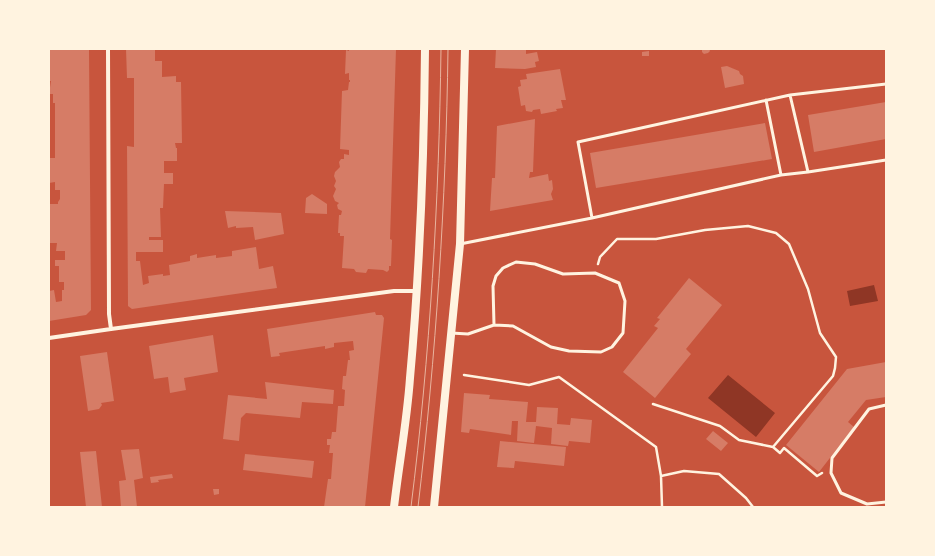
<svg xmlns="http://www.w3.org/2000/svg" width="935" height="556" viewBox="0 0 935 556" font-family="Roboto,sans-serif">
<style>
.water{fill:#8f3625}
.building{fill:#d67c66}
.lines{fill:none;stroke-linecap:round;stroke-linejoin:round}
.path{stroke:#fff3e0;stroke-width:2.5}
.service{stroke:#fff3e0;stroke-width:3}
.minor{stroke:#fff3e0;stroke-width:4}
.secondary{stroke:#fff3e0;stroke-width:8}
.tram{stroke:#e9b49f;stroke-width:1}
</style>
<rect width="100%" height="100%" fill="#c8553d"/>
<path class="water" d="M874 285 878 301 850 306 847 291Z
M728 375 775 413 756 437 708 398Z"/>
<path class="building" d="M50 49H89L91 310 86 315 49 321V291L54 290 56 302 62 301V290H64V282H59V266H55V260H65V251H56L57 243H49V204H58V202L60 199V190H55V182L49 183V158H55V103H53V94H49L51 81H49Z
M126 49H155V61H162V77L176 76V82H181L182 143H175L176 148H177V161H164V173H173V184H164L163 208H160L161 237H149V240H163V252H136V261H140L143 285 149 283 148 276 163 274V276L170 275 169 265 190 261V256L197 254V258L216 255V258L232 256V251L256 247 259 269 273 266 277 288 132 309 128 306 127 146 134 147V78H127Z
M349 49H396L390 239 392 240 391 266H389V270L387 272 383 270 368 269 366 273 356 272 354 269 342 268 344 236H340V233H338L339 215H341L342 211 338 209 337 205 339 203 335 201 333 196 336 189 334 186 336 181 334 176 335 172 340 167 339 162 341 159H344V154L349 155V150L340 149 342 91 348 90 349 82H350V80H349V73L345 74 346 50 349 51Z
M496 49H526V54L537 52 539 61 535 62 536 67 525 69 495 68Z
M702 49H709L710 51 708 53 704 54 702 52Z
M649 51V56H642V52Z
M727 66 739 71 740 74 743 76 744 84 725 88 721 67Z
M560 69 566 100H561L563 108 556 109 557 111 541 114 540 109 533 110 532 112 526 111 525 105 521 106 518 87 521 86 520 80 527 79 526 74Z
M886 102V139L814 152 808 115Z
M535 119 533 172H530L529 178 548 174 549 181 552 180 553 189 551 194 553 200 490 211 492 178H495L497 126Z
M765 123 772 159 596 188 590 153Z
M312 194 327 204V214L305 213 306 198Z
M225 211 281 213 284 234 255 240 253 227 236 228V226L228 228Z
M689 278 722 305 686 349 691 354 655 398 623 372 658 328 654 326 660 319 657 318Z
M375 312 376 315H382L384 318 365 507H324L328 479H331L333 453H329L330 445H327V439H331L332 432H336L338 406H344L345 390 342 389 343 376H346L348 360H350L349 351 354 350 353 341 334 343V347L325 349V346L279 353 280 356 271 357 267 329Z
M213 335 218 372 184 378 186 390 170 393 168 377 154 379 149 346Z
M107 352 114 401 101 403 102 405 99 409 88 411 80 356Z
M886 362V397L866 400 848 422 854 427 819 472 786 445 847 369Z
M265 382 334 390 333 404 302 402 300 418 246 413 241 418 239 441 223 439 228 395 267 399Z
M464 393 490 395 489 399 528 402 526 422H536L537 407 558 408 557 424 570 425 571 418 592 420 590 443 569 441 568 446 551 444 552 428 536 426 534 443 517 441 518 421H512L511 435 470 429 469 433 461 432Z
M713 431 728 443 721 451 706 439Z
M500 441 566 447 564 466 515 461 514 468 497 467Z
M139 449 143 478 134 480 137 507H121L119 481 126 480 121 450Z
M96 451 102 507H86L80 452Z
M245 454 314 461 312 478 243 470Z
M172 474 173 478 158 480 159 482 151 483 150 477Z
M213 489H219V494L214 495Z"/>
<g class="lines">
<path class="path" d="M598 264 600 257 617 239H656L705 230 748 226 776 233 789 244 808 289 820 333 836 357 835 368 833 376 773 447 780 453 784 448 817 476 822 473
M464 375 529 385 559 377 656 447 661 476 684 471 719 474 746 498 753 507
M653 404 720 426 739 440 773 447
M661 476 662 507"/>
<path class="service" d="M790 95 808 172
M766 100 781 175
M592 218 578 142 790 95 886 84
M460 244 592 218 781 175 808 172 886 160
M451 333 468 334 494 325 513 326 551 347 569 351 601 352 612 347 623 333 625 301 619 283 595 273 563 274 535 264 516 262 503 268 496 276 493 286 494 325
M886 405 869 409 832 458 831 473 841 493 867 504 886 502"/>
<path class="minor" d="M108 49 109 314 111 329
M49 338 111 329 394 291H417"/>
<path class="secondary" d="M394 507C399 464 407 421 410 378 420 268 424 159 425 49
M434 507 460 244 465 49"/>
<path class="tram" d="M411 507C430 355 439 202 441 49
M418 507C436 355 446 202 448 49"/>
</g>
<rect width="935" height="556" fill="none" stroke="#fff3e0" stroke-width="100"/>
</svg>
